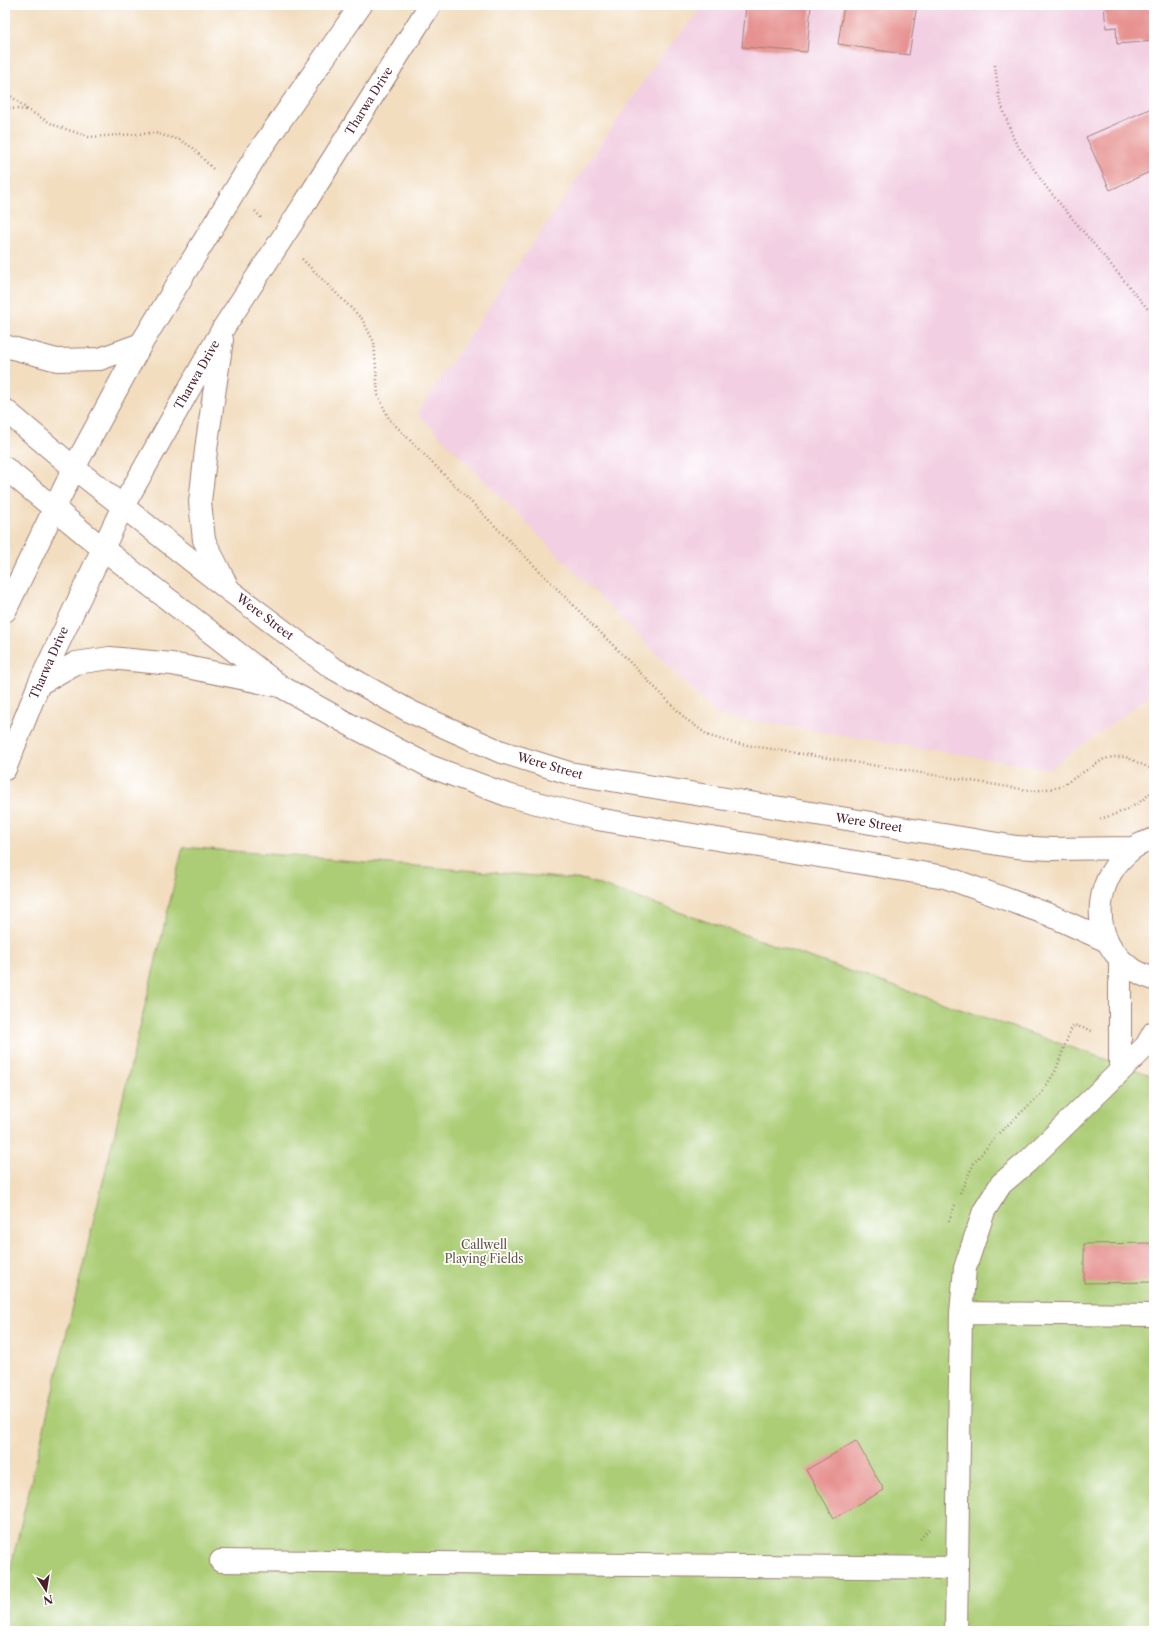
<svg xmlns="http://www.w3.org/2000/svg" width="1159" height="1636" viewBox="0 0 1159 1636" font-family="'Libre Caslon Text',serif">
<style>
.built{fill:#f2cfe2}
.green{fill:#accd76;stroke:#7b7650}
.building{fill:#e69290}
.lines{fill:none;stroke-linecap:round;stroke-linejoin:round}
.minor-casing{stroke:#9e7e75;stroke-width:24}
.tertiary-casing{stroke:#9e7e75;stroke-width:24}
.primary-casing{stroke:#9e7e75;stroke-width:24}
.path{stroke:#9e7e75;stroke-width:2.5;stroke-dasharray:1 3;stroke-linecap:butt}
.minor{stroke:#fff;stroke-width:22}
.tertiary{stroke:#fff;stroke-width:22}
.primary{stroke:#fff;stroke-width:22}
.primary-bridge-casing{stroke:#9e7e75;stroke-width:24;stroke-linecap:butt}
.primary-bridge{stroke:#fff;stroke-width:22}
.labels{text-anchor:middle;stroke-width:3.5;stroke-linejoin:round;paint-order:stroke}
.street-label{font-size:12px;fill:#4a1f2b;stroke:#fff}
.park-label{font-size:12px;fill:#675342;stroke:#fff}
</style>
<rect width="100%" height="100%" fill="#fff"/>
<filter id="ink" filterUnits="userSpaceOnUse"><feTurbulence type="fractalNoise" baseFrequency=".025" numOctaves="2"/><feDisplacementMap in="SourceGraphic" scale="8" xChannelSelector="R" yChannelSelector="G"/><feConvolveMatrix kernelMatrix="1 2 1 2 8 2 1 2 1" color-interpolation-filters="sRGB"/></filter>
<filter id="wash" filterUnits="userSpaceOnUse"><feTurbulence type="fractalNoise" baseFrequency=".012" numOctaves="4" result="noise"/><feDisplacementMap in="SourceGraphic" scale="16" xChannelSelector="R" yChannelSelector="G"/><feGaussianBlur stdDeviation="0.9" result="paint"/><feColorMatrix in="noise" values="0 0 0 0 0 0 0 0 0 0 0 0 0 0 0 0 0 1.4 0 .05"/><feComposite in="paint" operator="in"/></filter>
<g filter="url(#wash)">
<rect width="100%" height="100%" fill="#f2ddbf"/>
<path class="built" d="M704 5H1154V693L1049 769 717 715 417 413 661 56Z"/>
<path class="green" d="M183 847 586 880 1154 1076V1631H5V1591Z"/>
<g id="blocks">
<path class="building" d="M746 5H811L807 52 742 47Z
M844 5H917L909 55 838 44Z
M1104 5H1154V41L1117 44 1116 27 1106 28Z
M1154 107V170L1110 190 1086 137Z
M1154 1243V1282L1084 1283V1244Z
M856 1441 884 1490 834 1518 806 1470Z
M487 1627H536V1631H487Z"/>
</g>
</g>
<g filter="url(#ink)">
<use href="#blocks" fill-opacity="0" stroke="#9e7e75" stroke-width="1"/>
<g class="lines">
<defs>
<path id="minor" d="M1120 1070V960
M961 1313 1154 1315
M221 1561 957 1568
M956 1631 961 1313 965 1268 984 1211 1001 1184 1027 1162 1146 1046 1154 1032"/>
<path id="tertiary" d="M5 410 74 468 229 590 331 667 411 712 499 751 569 773 1016 847 1051 849 1133 848
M5 468 102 548 280 686 354 727 429 766 507 795 597 819 945 877 1050 915 1107 941
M1154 839C1147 842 1138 844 1132 849 1097 876 1089 926 1120 959 1129 969 1142 975 1154 979"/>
<path id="primary" d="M257 154 361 5
M307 200 430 5
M222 340 207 442 200 502 204 540 229 590
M5 346 57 360 100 359 141 344
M5 611 74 468 141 344 215 223
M39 684 76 663 110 658 172 664 280 686
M5 769 39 684 123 506 224 327 266 263"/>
</defs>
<use href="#minor" class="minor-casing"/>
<use href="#tertiary" class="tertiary-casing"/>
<use href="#primary" class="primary-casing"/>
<path class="path" d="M995 65 999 98 1014 140 1046 187 1147 308 1154 314
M5 91 28 110 54 125 89 137 155 133 180 140 193 148 214 170
M5 108 28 110
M255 211 262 219
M302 259 362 319 374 342 378 395 389 419 686 719 709 736 734 743 1034 791 1060 787 1104 759 1113 757H1126L1154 770
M1100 819C1122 812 1138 807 1154 789
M960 1193 974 1163 998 1134 1041 1094 1056 1070 1070 1031 1074 1025 1092 1031
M949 1221 955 1205
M920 1539 929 1529"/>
<use href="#minor" class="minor"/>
<use href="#tertiary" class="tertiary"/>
<use href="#primary" class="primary"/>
<defs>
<path id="primary-bridge" d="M215 223 257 154
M266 263 307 200"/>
</defs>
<use href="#primary-bridge" class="primary-bridge-casing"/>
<use href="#primary-bridge" class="primary-bridge"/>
</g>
</g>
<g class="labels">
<g class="street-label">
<text transform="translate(369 101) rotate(-58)" y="4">Tharwa Drive</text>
<text transform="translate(197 375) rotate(-60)" y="4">Tharwa Drive</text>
<text transform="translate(265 617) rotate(37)" y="4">Were Street</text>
<text transform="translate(49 663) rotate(-66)" y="4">Tharwa Drive</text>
<text transform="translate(550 766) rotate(16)" y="4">Were Street</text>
<text transform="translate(869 823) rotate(9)" y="4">Were Street</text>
</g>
<g class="park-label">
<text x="484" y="1249">Callwell<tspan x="484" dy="14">Playing Fields</tspan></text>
</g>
</g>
<rect width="1159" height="1636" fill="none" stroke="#fff" stroke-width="20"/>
<g transform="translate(46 1590) rotate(168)" stroke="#ffffff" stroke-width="3" paint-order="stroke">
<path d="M0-3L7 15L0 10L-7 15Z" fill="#4a1f2b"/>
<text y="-6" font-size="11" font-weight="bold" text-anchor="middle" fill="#4a1f2b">N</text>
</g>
</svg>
